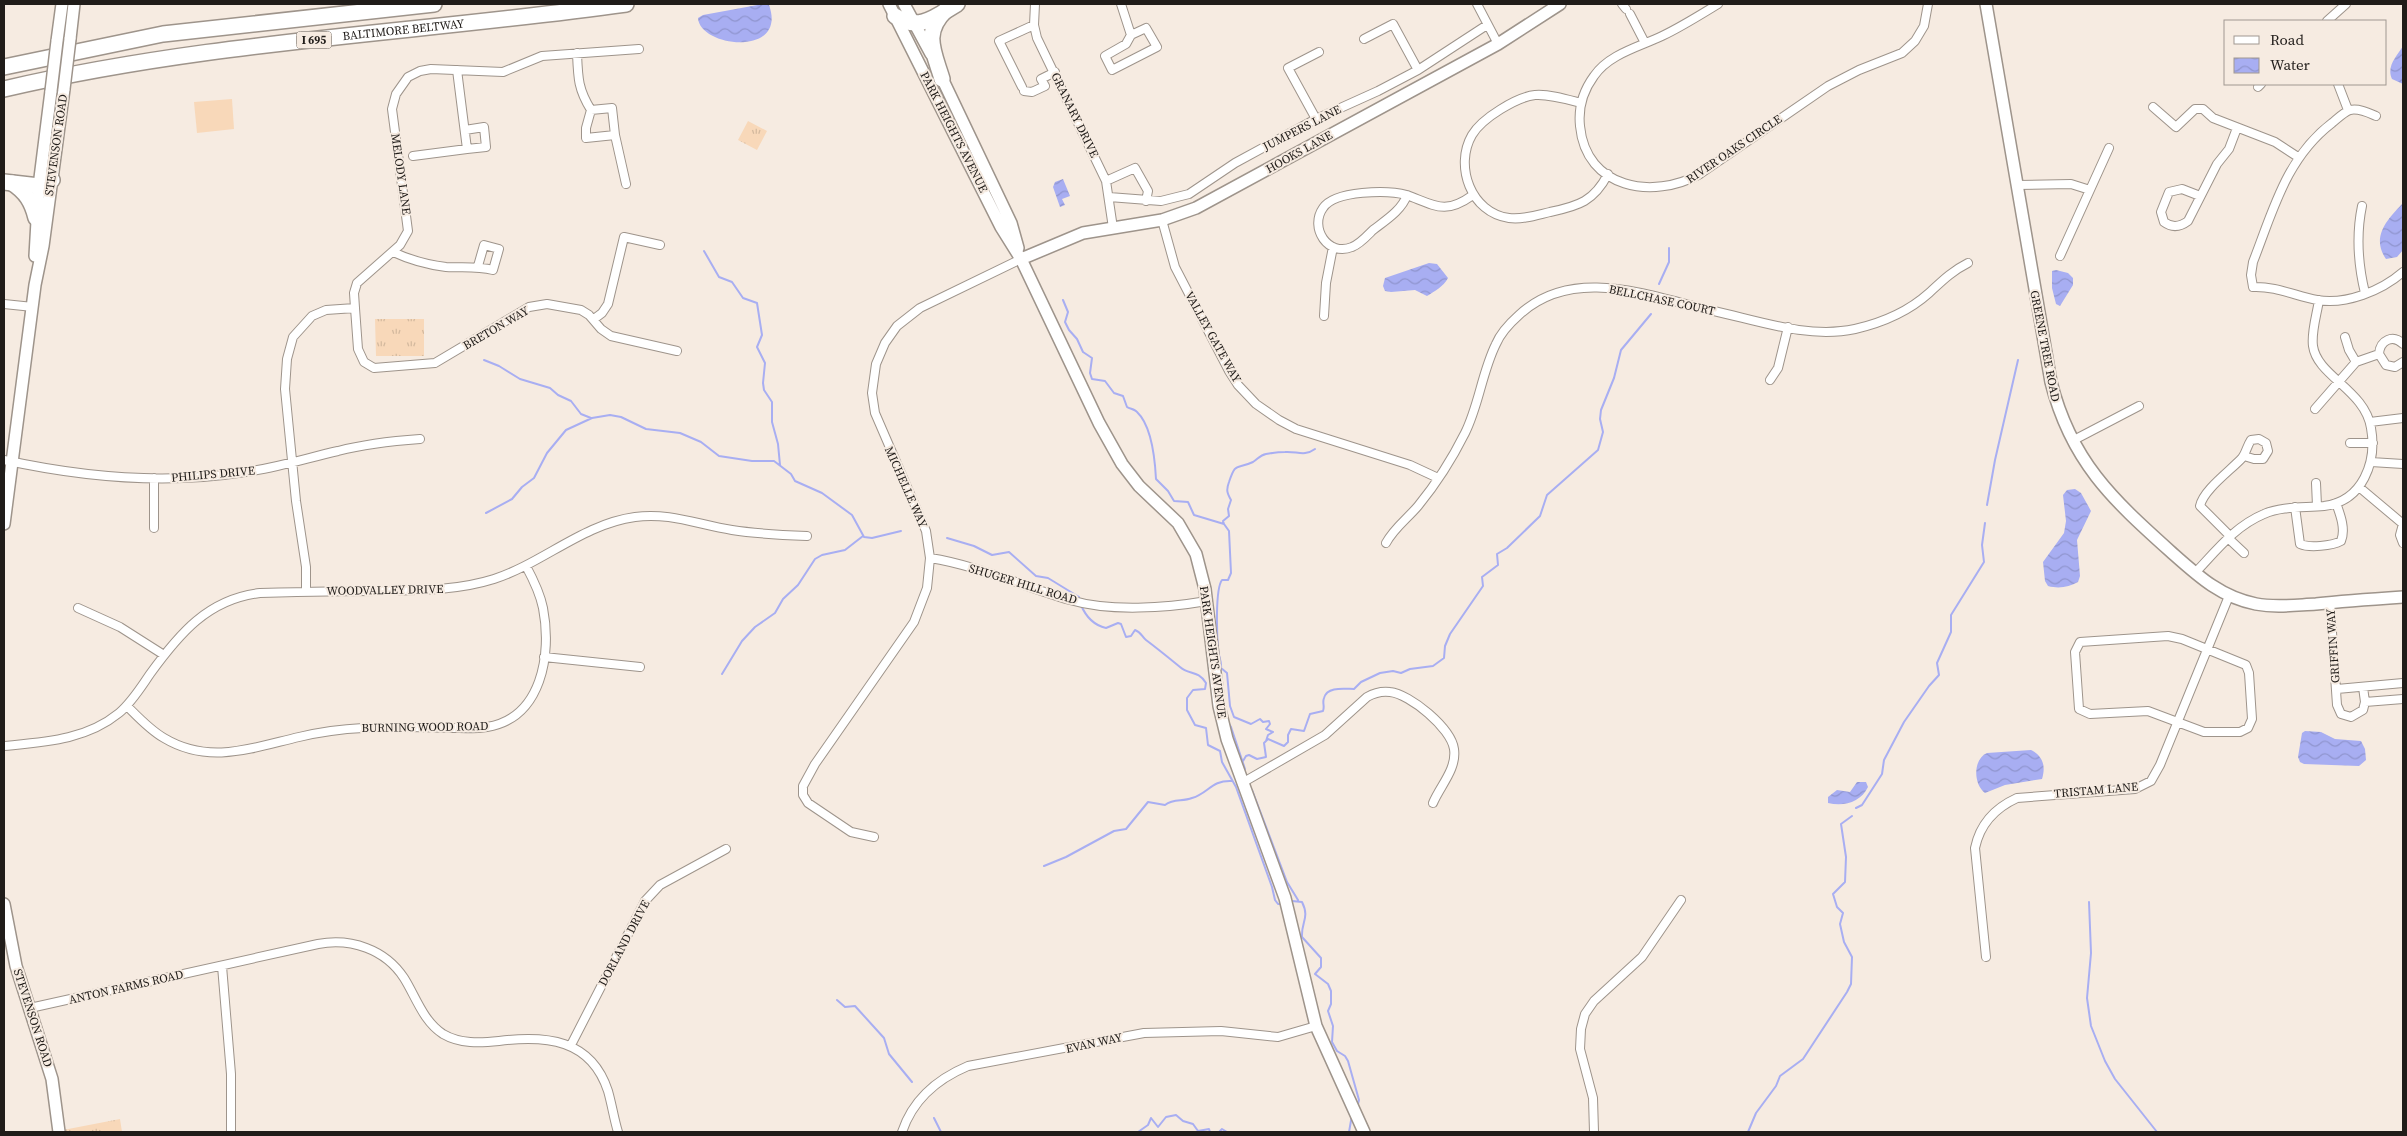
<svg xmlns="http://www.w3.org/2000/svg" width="2407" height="1136" viewBox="0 0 2407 1136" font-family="'Source Serif 4',serif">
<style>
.green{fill:#f8d8b9}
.park{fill:url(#park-tufts)}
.water{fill:url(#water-waves)}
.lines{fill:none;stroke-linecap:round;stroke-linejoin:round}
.stream{stroke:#a8aef2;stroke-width:2}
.street-casing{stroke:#9e948b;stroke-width:10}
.secondary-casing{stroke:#9e948b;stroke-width:14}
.highway-casing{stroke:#9e948b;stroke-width:18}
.street{stroke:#fff;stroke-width:8}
.secondary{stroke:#fff;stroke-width:11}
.highway{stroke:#fff;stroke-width:15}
.secondary-bridge-casing{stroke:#9e948b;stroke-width:14;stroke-linecap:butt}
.secondary-bridge{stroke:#fff;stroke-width:11}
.labels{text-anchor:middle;stroke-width:4;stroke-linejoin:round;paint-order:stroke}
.shield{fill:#f6ebe1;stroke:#605a55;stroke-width:1}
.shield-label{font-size:11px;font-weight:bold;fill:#201c19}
.street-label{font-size:12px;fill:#201c19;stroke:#f6ebe1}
</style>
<defs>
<pattern id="park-tufts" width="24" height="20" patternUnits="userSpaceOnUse" patternTransform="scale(1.25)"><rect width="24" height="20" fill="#f8d8b9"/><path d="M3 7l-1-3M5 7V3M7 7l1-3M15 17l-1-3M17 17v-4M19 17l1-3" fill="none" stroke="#d4b99e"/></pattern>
<pattern id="water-waves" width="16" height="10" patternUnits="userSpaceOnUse" patternTransform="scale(1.25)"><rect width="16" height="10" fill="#a8aef2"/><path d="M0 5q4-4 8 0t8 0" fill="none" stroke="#9095cf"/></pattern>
</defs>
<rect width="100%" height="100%" fill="#f6ebe1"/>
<path class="green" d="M232 99 234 129 197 133 194 102Z"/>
<path class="park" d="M748 121 767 131 757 150 738 140Z
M375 319H424V356H376Z
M120 1119 122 1132H63V1130Z"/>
<path class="water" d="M763 4 769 5C788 57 700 48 698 18L703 15Z
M2403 46V84L2392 79C2386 66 2397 56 2403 46Z
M1063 179 1070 196 1062 199 1065 205 1060 207 1053 187 1055 182Z
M2403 203V250L2397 257 2386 259C2370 236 2389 218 2403 203Z
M1429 263 1437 264 1448 278C1443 287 1435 291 1427 296L1415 290 1391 292 1385 291 1383 286 1385 278Z
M2056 270 2068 273 2073 278V285L2060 306 2056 304 2052 288V271Z
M2075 489 2081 493 2091 511 2077 540 2080 576 2078 582C2069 587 2059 589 2048 586L2045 581 2043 562 2064 533 2066 521 2063 495 2067 490Z
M2305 731 2321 732 2335 739 2361 741 2365 749 2366 760 2359 766 2304 764 2300 762 2298 757 2302 733Z
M2031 750C2043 756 2046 766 2042 779L2005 785 1985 793C1973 784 1973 759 1987 753Z
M1857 782H1866L1868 787C1861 802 1844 807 1828 803V797L1837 790 1850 792Z"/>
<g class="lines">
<path class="stream" d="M704 251 719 277 732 282 743 298 757 303 762 335 757 347 765 363 763 383 764 390 772 402V422L778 444 780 465
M1659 284 1669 262V248
M1063 300 1068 312 1065 322 1069 330 1077 339 1083 352 1092 358 1090 373 1092 379 1105 381 1114 393 1123 396 1127 407C1130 409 1135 409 1137 412 1152 426 1155 460 1156 479L1168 491 1174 501 1188 502 1194 515 1224 524 1229 531 1231 573 1228 580H1222C1215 589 1217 636 1218 649 1218 656 1222 661 1221 668L1227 673 1230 706 1234 717 1251 724 1260 719 1263 722 1269 721 1270 724 1266 729 1273 732 1268 735 1266 741
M484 360 499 366 520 379 550 388 558 395 571 401 581 414 591 418
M1987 505 1995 460 2018 360
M486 513 512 499 522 487 534 478 547 453 566 430 592 418 610 415 621 417 646 429 680 433 701 442 719 456 752 461H774L791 474 795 481 822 493 852 515 864 537 872 538 901 531
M1224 524 1223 521 1229 516 1228 509 1231 500C1227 493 1226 490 1229 482 1236 461 1236 470 1253 462 1258 459 1260 455 1266 454 1272 453 1280 452 1285 452 1297 451 1304 457 1315 449
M947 538 974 546 992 555 1009 552 1036 576 1048 578 1079 597V601
M1081 605C1086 617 1093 625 1106 628L1118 623 1121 624 1126 637 1131 636 1135 630C1141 632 1142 637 1146 640 1158 649 1169 658 1180 667 1189 675 1198 670 1206 683L1205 689 1193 690 1187 698V710L1195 725 1206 728 1208 745 1220 751 1222 762 1236 787 1272 887 1275 900 1278 904H1281
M722 674 742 641 755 627 775 613 783 599 798 585 815 559 822 555 845 550 863 536
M1228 722 1231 727 1245 769
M1243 761 1246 756 1249 755 1257 759 1266 757 1264 743 1268 739 1284 746 1288 742V735L1291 729 1304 731 1310 714 1323 711C1325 706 1322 703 1324 698 1327 686 1345 689 1354 689L1361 682 1380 673 1393 671 1401 673 1410 669 1433 666 1444 658 1445 646 1450 634 1483 586 1482 577 1498 565 1497 554 1507 548 1540 516 1547 495 1598 450 1603 432 1600 419 1601 410 1614 378 1621 350 1651 314
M1252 790 1287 882 1298 900
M1856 808 1862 805 1882 774 1884 760 1904 722 1929 686 1939 675 1937 663 1951 632V615L1984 562 1982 545 1985 523
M1044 866 1066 857 1114 831 1126 829 1148 802 1165 805C1174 798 1182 802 1192 798 1209 793 1211 780 1232 781
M1292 901 1302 902C1310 918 1301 922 1302 937L1321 958V967L1315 974 1328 984 1331 991V1004L1328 1011 1333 1026 1332 1042 1337 1051 1345 1056 1348 1061 1359 1100 1358 1104
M2089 902 2091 953 2087 998 2091 1026 2105 1061 2115 1079 2157 1132
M837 1000 845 1007 855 1006 884 1038 889 1054 912 1082
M934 1118 941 1132
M1138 1132 1148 1125 1151 1118 1158 1127 1166 1117 1176 1115 1183 1121 1193 1124 1198 1131 1209 1129 1210 1132
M1219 1132 1222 1129 1227 1132
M1349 1132 1352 1115
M1748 1132 1756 1113 1776 1086 1780 1076 1803 1059 1847 992 1851 984 1852 957 1844 942 1840 924 1843 913 1837 907 1833 894 1845 882 1846 857 1841 824 1852 816"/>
<defs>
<path id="street" d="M1035 4 1034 25 1037 38 1106 181 1113 228
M1121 4 1131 35 1126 44 1105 56 1112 70 1157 47 1146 28 1131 35
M1477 4 1498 44
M1622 4 1626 9
M1718 4C1700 15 1681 27 1662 36 1639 47 1609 54 1594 76 1583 91 1578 107 1580 126 1586 189 1653 200 1700 174L1828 86 1859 70 1902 53 1915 41 1924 26 1928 4
M1630 14 1645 43
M2327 21 2346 4
M1364 39 1393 24 1418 70
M577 53C578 78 578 89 591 110L612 108 615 135 586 138V128L591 110
M2338 84 2348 110
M1022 87 999 41 1034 25
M2258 87 2261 84
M1024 91 1032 92 1045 86 1041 79 1055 72
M1581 103C1566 99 1550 94 1535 95 1517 97 1482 118 1472 135 1454 166 1471 213 1509 218 1522 220 1537 215 1550 212 1579 206 1594 201 1608 174
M2153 107 2176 127 2195 109H2203L2213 118 2275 142 2298 157
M2376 116C2369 113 2359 108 2350 110 2344 112 2337 119 2332 123 2286 158 2273 211 2253 262L2251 275 2253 287C2275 286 2296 296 2317 300 2346 305 2381 291 2403 272
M1316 119 1288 68 1319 52
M465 130 484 127 486 147 467 149
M615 135 626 184
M413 156 467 149 457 70
M1106 181 1135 168 1148 191 1146 201
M2016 185 2071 184 2090 190
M1407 195C1388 190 1335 190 1323 208 1309 228 1328 257 1352 247 1360 244 1367 236 1373 230 1386 220 1402 210 1407 195 1436 206 1445 215 1473 195
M2200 196 2182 189 2169 192 2161 212 2164 222C2172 228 2180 227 2188 221L2217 164 2229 149 2237 128
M1109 197 1161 201 1189 194 1235 163 1316 119 1378 91 1418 70 1487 25
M2362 206C2356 235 2358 264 2365 293
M1162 220 1175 267 1229 371 1238 385 1256 404 1279 420 1296 429 1410 465 1438 478
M393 252C408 259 429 265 446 267 463 268 477 266 493 270L499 249 484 245 478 266
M2060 256 2109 148
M4 304 33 307
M355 308 358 349 364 362 374 368 435 363 529 307 547 304 581 310 589 315 601 329 611 336 677 351
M1324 316 1326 283 1333 247
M594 319 602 313 608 304 624 237 660 245
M2345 337 2349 350 2356 362
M2403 344C2393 334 2380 340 2379 354L2386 365 2395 367 2403 362
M1770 380 1778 368 1788 327
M2315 409 2356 362 2379 354
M2370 422 2403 418
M2072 441 2139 406
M2350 443H2373
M4 460C82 477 165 485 245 472 277 468 307 458 338 451 365 444 392 441 420 439
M2371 462 2403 464
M154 478V528
M2316 483 2317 506
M2359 487 2403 524 2400 535 2403 543
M2295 507 2300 544C2309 548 2332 546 2341 541 2346 529 2340 514 2336 503
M2230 536 2200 506C2203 490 2231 470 2242 458 2246 453 2247 446 2251 440L2259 439 2266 443 2268 451 2263 459H2254L2244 456
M2228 538 2244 553
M1386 543C1394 528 1407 519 1418 506 1436 484 1452 459 1465 433 1479 405 1482 372 1496 344 1501 332 1510 323 1519 315 1574 264 1651 297 1714 311 1759 321 1809 339 1855 329 1881 323 1909 311 1929 293 1942 281 1952 271 1968 263
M930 558C976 565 1025 587 1070 600 1110 612 1166 608 1207 601
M2195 573C2216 551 2235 526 2264 514 2282 506 2304 508 2324 506 2363 501 2377 462 2371 428 2365 390 2317 376 2313 346 2311 332 2317 314 2319 300
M306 592V567L296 501 285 389 287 359 293 337 312 316 326 310 355 308 354 293 357 283 400 245 408 231 392 109 396 94 408 77 420 71 431 69 503 72 542 56 639 49
M2330 603 2337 705 2341 714 2351 717 2363 710 2365 702 2363 687
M78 608 120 627 164 655
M2168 636 2182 639 2246 665 2249 673 2252 719 2248 728 2240 732H2204L2148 711 2090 714 2079 709 2075 652 2080 642Z
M544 657 640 667
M2337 689 2403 683
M2365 702 2403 699
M127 706C138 717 150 730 164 738 209 765 252 748 299 737 320 732 341 729 363 728 391 726 421 727 450 728 462 728 475 729 487 727 542 718 552 654 543 608 540 593 533 579 526 566
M4 746C45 742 86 740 119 713 132 702 141 687 150 674 179 634 208 599 260 593 299 592 338 591 377 591 417 590 456 591 494 579 543 563 583 524 635 517 669 512 699 525 732 530 757 534 782 535 807 536
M1242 783 1325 735 1367 697C1374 693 1382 691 1390 692 1410 694 1451 728 1454 749 1457 769 1440 786 1433 803
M874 837 851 832 808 803 803 795V786L815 764 914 622 927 588 930 558 926 531 875 413 872 393 876 364 885 343 897 326 920 308 1021 259
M1986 957 1975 848C1980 824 1995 808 2017 798L2135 789 2151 781 2160 765 2229 596
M222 966 231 1074V1132
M30 1008 318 944C351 938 385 949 404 978 416 997 423 1021 443 1034 460 1044 480 1043 499 1041 546 1035 591 1039 608 1091 612 1105 614 1119 618 1132
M571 1045 645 901 660 885 726 849
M902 1132C913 1099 937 1079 968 1066L1144 1033 1221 1031 1278 1037 1316 1026
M1594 1132 1593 1098 1580 1049 1581 1029 1585 1014 1594 1001 1642 957 1681 900"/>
<path id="secondary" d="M889 4 1001 227 1021 259 1099 423 1122 464 1139 486 1178 523 1196 554 1205 589 1219 706 1227 739 1285 898 1316 1026 1364 1132
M904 4 931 54
M1986 4 2051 382C2071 461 2112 499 2170 551 2197 575 2220 597 2256 604 2276 608 2296 605 2316 604 2345 601 2374 599 2403 597
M70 39 74 4
M57 41 62 4
M940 74 1011 223 1018 248
M35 256 39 186 51 91
M1021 259 1083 233 1162 220 1196 208 1498 44 1560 4
M4 524 35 285 43 246 64 89
M4 904 16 966 52 1079 59 1132"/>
<g id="highway">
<path d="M895 16C919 32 935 17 957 4"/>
<path d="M4 67 163 34 434 4"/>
<path d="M942 79C934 52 922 33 946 10"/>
<path id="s1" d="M4 89C208 41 419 33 626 4"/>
<path d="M4 182 39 186 52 180"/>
<path d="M12 183C26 192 32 202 36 218"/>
</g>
</defs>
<use href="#street" class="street-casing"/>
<use href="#secondary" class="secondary-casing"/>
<use href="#highway" class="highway-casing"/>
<use href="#street" class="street"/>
<use href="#secondary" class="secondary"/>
<use href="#highway" class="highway"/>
<defs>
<path id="secondary-bridge" d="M64 89 70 39
M51 91 57 41"/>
</defs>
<use href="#secondary-bridge" class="secondary-bridge-casing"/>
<use href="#secondary-bridge" class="secondary-bridge"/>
</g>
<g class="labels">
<rect class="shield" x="296.5" y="31.5" width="35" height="17" rx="4"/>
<g class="shield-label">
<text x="314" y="44">I 695</text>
</g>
<g class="street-label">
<text dy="4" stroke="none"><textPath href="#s1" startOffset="404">BALTIMORE BELTWAY</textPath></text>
<text transform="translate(1075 115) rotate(64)" y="4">GRANARY DRIVE</text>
<text transform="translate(1302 128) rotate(-27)" y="4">JUMPERS LANE</text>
<text transform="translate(954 132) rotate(63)" y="4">PARK HEIGHTS AVENUE</text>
<text transform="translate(56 145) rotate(-82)" y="4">STEVENSON ROAD</text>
<text transform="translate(1734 149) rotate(-34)" y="4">RIVER OAKS CIRCLE</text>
<text transform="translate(1299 152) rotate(-29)" y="4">HOOKS LANE</text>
<text transform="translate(401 174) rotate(82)" y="4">MELODY LANE</text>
<text transform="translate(1662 300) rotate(12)" y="4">BELLCHASE COURT</text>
<text transform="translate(496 328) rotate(-30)" y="4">BRETON WAY</text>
<text transform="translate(1213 337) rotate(61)" y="4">VALLEY GATE WAY</text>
<text transform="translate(2045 346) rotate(79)" y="4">GREENE TREE ROAD</text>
<text transform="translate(213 474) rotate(-5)" y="4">PHILIPS DRIVE</text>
<text transform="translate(906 487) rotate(66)" y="4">MICHELLE WAY</text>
<text transform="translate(1023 584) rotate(17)" y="4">SHUGER HILL ROAD</text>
<text transform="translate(385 590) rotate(-1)" y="4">WOODVALLEY DRIVE</text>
<text transform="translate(2333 646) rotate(-94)" y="4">GRIFFIN WAY</text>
<text transform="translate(1213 652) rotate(82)" y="4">PARK HEIGHTS AVENUE</text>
<text transform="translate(425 727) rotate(-1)" y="4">BURNING WOOD ROAD</text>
<text transform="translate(2096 790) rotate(-5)" y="4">TRISTAM LANE</text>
<text transform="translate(624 943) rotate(-62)" y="4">DORLAND DRIVE</text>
<text transform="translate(126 987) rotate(-13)" y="4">ANTON FARMS ROAD</text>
<text transform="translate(33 1018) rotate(72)" y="4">STEVENSON ROAD</text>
<text transform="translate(1094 1043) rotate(-12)" y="4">EVAN WAY</text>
</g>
</g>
<rect width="2407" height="1136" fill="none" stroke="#201c19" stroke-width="10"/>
<rect x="2224" y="20" width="162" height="65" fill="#f6ebe1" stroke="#a09891"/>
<rect x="2234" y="36" width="25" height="8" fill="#ffffff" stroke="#a09891"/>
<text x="2270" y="45" font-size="15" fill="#201c19">Road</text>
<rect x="2234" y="58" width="25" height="15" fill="url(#water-waves)" stroke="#a09891"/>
<text x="2270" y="70" font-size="15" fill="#201c19">Water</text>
</svg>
